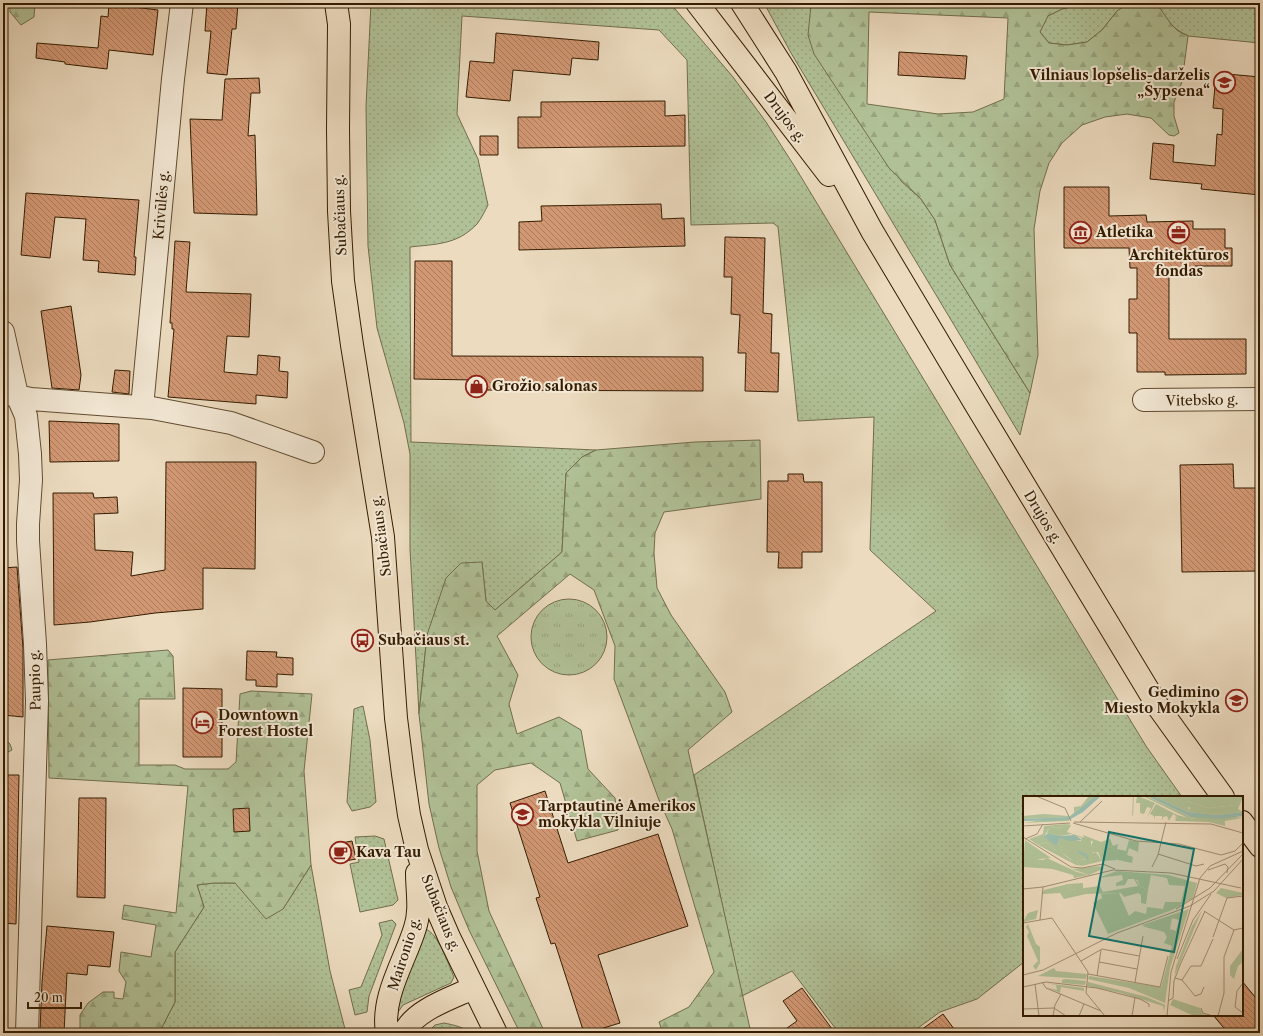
<svg xmlns="http://www.w3.org/2000/svg" width="1263" height="1036" viewBox="0 0 1263 1036" font-family="'Libre Caslon Text',serif">
<style>
.grass{fill:url(#grass-dots);stroke:#726e4c}
.forest{fill:url(#forest-firs);stroke:#726e4c;fill-rule:evenodd}
.park{fill:url(#park-tufts);stroke:#726e4c}
.building{fill:url(#building-back-hatch);stroke:#341c00}
.lines{fill:none;stroke-linecap:round;stroke-linejoin:round}
.minor-casing{stroke:#624c30;stroke-width:24}
.major-casing{stroke:#341c00;stroke-width:24}
.minor{stroke:#f3e8d5;stroke-width:22}
.major{stroke:#ecdbbf;stroke-width:22}
.labels{text-anchor:middle;stroke-width:4;stroke-linejoin:round;paint-order:stroke}
.poi-label{font-size:14px;font-weight:bold;fill:#341c00;stroke:#f3e8d5;text-anchor:start}
.street-label{font-size:14px;fill:#341c00;stroke:#f3e8d5}
.inset-river{fill:none;stroke:#9abcac;stroke-width:2}
.inset-road{fill:none;stroke:#a28f73;stroke-width:1}
.view{fill:#0f766e;fill-opacity:0.15;stroke:#0f766e;stroke-width:2}
.inset-edge{fill:none;stroke:#341c00;stroke-width:2}
</style>
<defs>
<pattern id="grass-dots" width="8" height="8" patternUnits="userSpaceOnUse"><rect width="8" height="8" fill="#b1c197"/><path d="M2 2h.1M6 6h.1" fill="none" stroke="#99a580" stroke-width="1.8" stroke-linecap="round"/></pattern>
<pattern id="forest-firs" width="22" height="20" patternUnits="userSpaceOnUse"><rect width="22" height="20" fill="#b1c197"/><path d="M5 1l3.5 6h-7zM16 11l3.5 6h-7z" fill="#99a580"/></pattern>
<pattern id="park-tufts" width="24" height="20" patternUnits="userSpaceOnUse"><rect width="24" height="20" fill="#b1c197"/><path d="M3 7l-1-3M5 7V3M7 7l1-3M15 17l-1-3M17 17v-4M19 17l1-3" fill="none" stroke="#99a580"/></pattern>
<pattern id="building-back-hatch" width="6" height="6" patternUnits="userSpaceOnUse"><rect width="6" height="6" fill="#d29874"/><path d="M-1 5l2 2M0 0l6 6M5-1l2 2" fill="none" stroke="#ab7b5d"/></pattern>
</defs>
<rect width="100%" height="100%" fill="#ecdbbf"/>
<filter id="stains"><feTurbulence type="fractalNoise" baseFrequency=".005" numOctaves="4"/><feColorMatrix values="0 0 0 0 .2 0 0 0 0 .09 0 0 0 0 .02 0 0 0 .5 -.17"/></filter>
<radialGradient id="worn" r=".72"><stop offset=".6" stop-color="#630" stop-opacity="0"/><stop offset="1" stop-color="#630" stop-opacity=".3"/></radialGradient>
<path class="grass" d="M371 3H670L733 77 766 122 795 167 1146 746 1182 797H1024V962L977 999 940 1012 911 1033H839L792 971 742 996 694 775 936 611 870 550 874 417 798 421 778 227 773 223 691 225 687 60 659 30 462 16 457 114 478 159 488 205C485 211 481 219 477 224 457 245 436 244 410 247L411 442 596 450 582 457 566 473 562 552 495 610 486 602 482 562 427 635 419 714 410 549V454L404 423 377 328 368 246 366 106Z
M764 3H813L811 5 901 181 921 199 935 220 950 265 1030 393 1020 435 791 53Z
M1079 3H1129L1117 11 1102 30 1087 42 1067 45 1049 43 1040 32 1047 16 1062 9 1077 5Z
M1151 3H1260V43L1188 36C1182 33 1177 30 1172 25 1164 17 1161 8 1151 3Z
M363 706 370 740 376 802 370 807 352 811 347 802 354 709Z
M3 739 6 740 10 744 12 750 8 752 3 753Z
M375 836 384 839 398 900 393 905 360 912 350 864 359 862 355 837Z
M311 865 330 971 345 1029 339 1033H159L175 1002V952L204 907 197 885 214 883H235L283 909Z
M392 920 396 924 369 996 367 1012 355 1015 349 990 361 987 382 935 379 923Z
M425 929C438 932 448 964 454 977L451 983 403 1005 396 1015 395 1006Z
M444 1023C454 1025 463 1027 471 1033H427L435 1025Z"/>
<path class="forest" d="M10 3H35L34 17 21 25 10 12Z
M813 3H1079L1078 5 1062 9 1048 16 1040 32 1049 43 1067 45 1087 42 1102 30 1117 11 1129 3H1151L1159 7 1171 24 1178 31 1188 36 1182 82 1174 102V116L1179 133 1174 136 1169 135 1151 118 1127 114 1105 117 1082 125 1062 143 1049 163 1040 191 1034 229 1038 355 1030 393 950 265 935 220 921 199 889 168 814 54 808 35 811 5ZM869 12 1008 18 1004 99 973 112 938 114 867 104Z
M760 440 761 499 664 512 655 533 654 553 657 588 671 615 725 692 732 712 688 750 751 1033H663L659 1022 689 1007 714 972 672 829 659 800 614 679 615 646 594 590 570 574 497 636 518 675 509 704 517 734 559 717 581 730 588 769 615 798 618 830 577 841 560 783 531 763 495 770 477 785V851L489 911 545 1033H520L469 930 451 887 439 848 429 804 419 714 427 635 446 578 461 563 482 562 486 601 495 610 562 552 566 473 582 457 596 450 695 442Z
M168 650 173 656 175 699H139V765H175L185 769H228L236 762 240 694 251 691 312 694 304 771 311 865 283 909 266 919 235 883H214L197 885 204 907 175 952V1002L159 1033H80V1015L88 1003 103 992H114V998L123 999 126 982 119 971 121 952 151 957 156 925 122 919 124 905 176 913 188 786 49 778 48 660Z"/>
<path class="park" d="M531 637a38 38 0 1 1 76 0a38 38 0 1 1-76 0Z"/>
<path class="building" d="M207 3H238L236 29H232L227 75 207 73 211 31H205Z
M109 4 158 10 153 55 109 50 107 69 65 64V62L36 58 37 43 98 48 101 16 108 17Z
M496 33 599 42 598 60 572 58 570 75 513 70 510 101 466 97 470 61 494 63Z
M899 52 967 56 965 79 898 75Z
M1227 74 1260 77V195L1201 189 1202 184 1150 179 1153 143 1174 145 1173 162 1215 166 1217 134 1222 135 1223 109 1213 108 1216 75 1227 76Z
M259 78 260 93H251L248 136 255 135 257 215 194 213 190 119 222 120 225 79Z
M665 101V116L685 115V146L518 148V117H541V102Z
M480 136H498V155H480Z
M1064 187H1109V216L1146 215 1147 222 1193 221V229H1225V248H1232V266H1195V269L1169 270V339H1246V374L1165 375V372H1137V333H1129V299H1137V268H1130L1129 248H1064Z
M26 193 139 200 134 257H136L135 275 98 272 99 261 83 260 86 219 55 217 50 258 21 255Z
M661 204 662 219 684 218 685 246 519 250V222L542 221 541 206Z
M725 237 765 238 763 313 772 314 771 353H779L778 392 745 391 746 353H738L740 315 731 314 732 277H724Z
M175 241 190 242 186 292 251 294 249 337 227 336 224 372 257 375 258 355 280 357 279 371 288 372 287 398 256 395V404L168 397 174 329H172V323H170Z
M415 261H452V356L703 357V391L476 390V380L414 379Z
M71 306 81 375 79 390 52 388 41 311Z
M115 370 130 371 129 394 112 392Z
M49 421 119 424V461L50 462Z
M166 462H256L255 569 203 568V609L155 613 90 622 54 625 53 493H93L94 498 117 497 118 513 94 514 95 550 133 552 131 576 165 570Z
M1233 464 1234 488H1260V571L1182 572 1180 465Z
M788 474H803L804 482H822V552H802V568H778L779 552H767L768 481H788Z
M17 567 23 648V717L3 715V568Z
M247 651 277 652 276 657 293 658V675L277 674V687L256 686V680H246Z
M183 688 222 689V757H183Z
M3 775H19L16 924 3 923Z
M545 791 568 863 658 834 688 926 598 955 620 1023 587 1033H584L555 943 551 944 536 898 540 897 510 803Z
M79 798H106L105 898 77 897Z
M249 808 250 831 234 832 233 809Z
M352 841 356 859 340 862 336 844Z
M47 926 114 932 110 967 88 965 87 975 67 973 64 1033 40 1031 42 982Z
M1242 981 1260 1003V1024L1249 1033H1228L1213 1015H1242Z
M802 988 835 1033H780L797 1021 783 1001Z
M943 1014 957 1033H917Z"/>
<g class="lines">
<defs>
<path id="minor" d="M3 332 17 395 26 416 30 454 31 480 28 524V541L35 644 37 701 27 1033
M7 394 31 399 152 408 231 423 313 452
M1144 400 1260 399
M142 407 173 79 182 3"/>
<path id="major" d="M336 3 339 24 338 129 339 211 343 281 352 345 383 537 396 718 403 774 409 815 417 850 436 907 449 937 496 1033
M697 3 829 175
M742 3 786 72 872 231 976 405 1159 708 1223 797
M1242 822 1260 846
M387 1033C381 996 405 961 415 928 421 910 417 892 417 873
M404 1033C414 1010 452 998 473 988"/>
</defs>
<use href="#minor" class="minor-casing"/>
<use href="#major" class="major-casing"/>
<use href="#minor" class="minor"/>
<use href="#major" class="major"/>
</g>
<defs>
<symbol id="school-ring" viewBox="-11 -11 22 22"><circle r="9.5" fill="#f3e8d5" stroke="#8f2418" stroke-width="1.5"/><path d="M0-5L7-2L0 1L-7-2ZM-4 1L0 2.5L4 1V4Q0 6-4 4Z" fill="#8f2418"/></symbol>
<symbol id="museum-ring" viewBox="-11 -11 22 22"><circle r="9.5" fill="#f3e8d5" stroke="#8f2418" stroke-width="1.5"/><path d="M0-6L6-3V-2H-6V-3ZM-5-1h2V3h-2ZM-1-1h2V3h-2ZM3-1h2V3H3ZM-6 4H6V6H-6Z" fill="#8f2418"/></symbol>
<symbol id="office-ring" viewBox="-11 -11 22 22"><circle r="9.5" fill="#f3e8d5" stroke="#8f2418" stroke-width="1.5"/><path d="M-6-3h4V-5.5h4V-3h4V5H-6ZM-1-4.5V-3h2v-1.5ZM-6 0V1H6V0Z" fill="#8f2418"/></symbol>
<symbol id="shop-ring" viewBox="-11 -11 22 22"><circle r="9.5" fill="#f3e8d5" stroke="#8f2418" stroke-width="1.5"/><path d="M-5-2.5h2.3a2.7 3.5 0 0 1 5.4 0H5L5.5 6h-11ZM-1.5-2.5h3a1.5 2.3 0 0 0-3 0Z" fill="#8f2418"/></symbol>
<symbol id="bus-ring" viewBox="-11 -11 22 22"><circle r="9.5" fill="#f3e8d5" stroke="#8f2418" stroke-width="1.5"/><path d="M-5-6H5V4H4V6H2V4H-2V6H-4V4H-5ZM-3.5-4V0h7V-4ZM-3.5 1.2v1.5H-2V1.2ZM2 1.2v1.5H3.5V1.2Z" fill="#8f2418"/></symbol>
<symbol id="hotel-ring" viewBox="-11 -11 22 22"><circle r="9.5" fill="#f3e8d5" stroke="#8f2418" stroke-width="1.5"/><path d="M-6-4.5h1.5V1H6V5H4.5V3h-9V5H-6ZM-4 0a1.8 1.8 0 1 1 3.6 0ZM.5 0V-2.5h3Q6-2.5 6 0Z" fill="#8f2418"/></symbol>
<symbol id="cafe-ring" viewBox="-11 -11 22 22"><circle r="9.5" fill="#f3e8d5" stroke="#8f2418" stroke-width="1.5"/><path d="M-5.5-4.5H6V0H3Q3 3.5 0 3.5H-2.5Q-5.5 3.5-5.5 0ZM3-3.2v2h1.7v-2ZM-6 4.5H4V6H-6Z" fill="#8f2418"/></symbol>
</defs>
<g fill-rule="evenodd">
<use href="#school-ring" x="1212" y="70" width="25" height="25"/>
<use href="#museum-ring" x="1068" y="220" width="25" height="25"/>
<use href="#office-ring" x="1166" y="220" width="25" height="25"/>
<use href="#shop-ring" x="464" y="374" width="25" height="25"/>
<use href="#bus-ring" x="350" y="628" width="25" height="25"/>
<use href="#school-ring" x="1224" y="688" width="25" height="25"/>
<use href="#hotel-ring" x="190" y="710" width="25" height="25"/>
<use href="#school-ring" x="510" y="802" width="25" height="25"/>
<use href="#cafe-ring" x="328" y="840" width="25" height="25"/>
</g>
<g class="labels">
<g class="poi-label">
<text x="1210" y="80" text-anchor="end">Vilniaus lopšelis-darželis<tspan x="1210" dy="16">„Šypsena“</tspan></text>
<text x="1096" y="237">Atletika</text>
<text x="1179" y="260" text-anchor="middle">Architektūros<tspan x="1179" dy="16">fondas</tspan></text>
<text x="492" y="391">Grožio salonas</text>
<text x="378" y="645">Subačiaus st.</text>
<text x="1220" y="697" text-anchor="end">Gedimino<tspan x="1220" dy="16">Miesto Mokykla</tspan></text>
<text x="218" y="720">Downtown<tspan x="218" dy="16">Forest Hostel</tspan></text>
<text x="538" y="811">Tarptautinė Amerikos<tspan x="538" dy="16">mokykla Vilniuje</tspan></text>
<text x="356" y="857">Kava Tau</text>
</g>
<g class="street-label">
<text transform="translate(785 117) rotate(53)" y="5">Drujos g.</text>
<text transform="translate(161 205) rotate(-85)" y="5">Krivūlės g.</text>
<text transform="translate(340 215) rotate(-92)" y="5">Subačiaus g.</text>
<text transform="translate(1202 400) rotate(-1)" y="5">Vitebsko g.</text>
<text transform="translate(1043 517) rotate(59)" y="5">Drujos g.</text>
<text transform="translate(381 536) rotate(-97)" y="5">Subačiaus g.</text>
<text transform="translate(35 680) rotate(-91)" y="5">Paupio g.</text>
<text transform="translate(441 913) rotate(68)" y="5">Subačiaus g.</text>
<text transform="translate(404 954) rotate(-72)" y="5">Maironio g.</text>
</g>
</g>
<g transform="translate(1023 796)">
<rect width="220" height="220" fill="#ecdbbf"/>
<path d="M110 0H115L132 7 124 22 128 12 124 11 121 18 117 17V7H113L114 1 111 0 110 19 109 20ZM131 0H162L166 14 165 16ZM133 8 154 19 170 23 220 22 202 25V30L186 26 152 25 154 20 150 25 153 20 150 18 146 25 144 20 140 21 139 25V20H132L131 24V20L127 18ZM44 28 48 29 44 36 68 44V50L77 52 84 49 95 55 92 61 95 64 79 65 75 56H70L66 63 56 64 54 67 59 70 53 69 15 49 23 46 33 55 50 65 37 55 40 51 34 50 37 42 58 45 59 42 48 38 37 40 24 37 26 32 43 31ZM2 44 28 62 15 63 13 67 32 73 0 71ZM40 70 49 73 77 70 80 73 66 79ZM106 76 145 79 174 87 170 102 149 114 85 138 70 107 79 102 78 98 96 97 106 120 112 115 123 118 124 111 140 113 142 106H158L162 90 146 89 144 82 128 79 125 94 117 90 114 83ZM198 92 220 97V99L203 102 193 97ZM166 113 147 172 142 207 106 192 65 183 66 180 138 191 149 150 152 148 150 139 152 138 153 141 156 136 158 120 122 131 119 129ZM15 114 13 123 0 126 5 117ZM179 114 152 179 148 203 153 170 169 130ZM31 172 33 175 64 178 63 183 15 180ZM43 183 63 185 62 189 39 187V184ZM65 186 124 201 142 209 141 215 140 210 98 197 64 190ZM22 187 61 192V195L38 191 37 197 23 191 34 194 33 189ZM150 203 177 212 180 218 190 220H171L147 209Z" fill="#b1c197"/>
<path d="M66 0H72L47 20 51 17V11L58 10ZM120 0 125 1 168 21H220L190 25 165 22ZM162 0 163 5 185 12 214 9 220 1 215 13 220 16 194 19 165 16 167 12 163 9ZM21 18 45 20 46 21 0 23V20ZM19 24H46V25L0 27ZM44 28 43 31 26 32 22 39 32 49 40 51 37 55 50 66 42 63 23 46 15 49 6 43 20 38 21 30ZM60 39 78 46 87 43 90 50 95 48 94 53 103 55 106 44 116 46 115 56 106 52 104 59 110 61 109 67 95 64 91 60 95 55 84 49 79 53 68 50 70 45 62 44ZM73 56 79 65 59 70 54 67 56 64 66 63V58ZM94 75 106 76 117 80V83L113 84 117 90 125 94 123 108 118 107V99L115 97 101 101 98 97 63 98 41 103 37 97 19 98 21 94 45 88 46 94 77 90 80 96 115 90 111 83H105L102 89 93 90V87L100 84 99 79 75 82ZM154 119 158 120 156 138 154 142 151 138 153 147 149 150 141 147 144 141 141 136 122 131ZM149 122 156 124 153 135 147 133ZM5 128 13 148 17 151V167L13 174 10 170 15 165 4 140 6 136 3 131ZM220 153V166L215 170 211 183 207 179V170Z" fill="#b1c197" fill-rule="evenodd"/>
<path d="M162 0H220V1L214 9 185 12 163 5Z" fill="#b1c197"/>
<path d="M24 62 54 76 66 79 51 82 50 79 9 67 12 63 20 64Z" fill="#b1c197"/>
<path d="M60 87V93L46 94 45 88Z" fill="#b1c197"/>
<path d="M72 0H78L60 16 46 24 0 25V23L46 21ZM124 0H131L165 16 194 19 220 16V20L198 23 168 21ZM25 37 37 40 52 39 59 44 46 45 37 42 34 50 32 49 21 41Z" fill="#9abcac"/>
<path class="inset-river" d="M55 56 63 59 65 64"/>
<path class="inset-road" d="M13 0 42 12 48 25M51 26 188 28 220 37M57 26 79 5M50 27 113 45 156 48 198 59 212 55 220 47M0 30 47 27M0 41 48 71 59 72 80 68 92 73M2 43 14 38 20 28M135 58 173 70 181 68M129 71 135 59 143 26M185 74 202 68 205 71 204 77M0 93 20 91M153 113 187 92 220 58M181 115 211 134 220 132M17 124 20 91 90 74 148 77 218 92M0 127 29 122 65 176 63 197 82 220M190 141 204 102 220 100M154 163 170 124 188 98M58 165 79 153 116 160M76 166 114 173M65 178 137 191 145 160M0 179 20 174 94 137 167 110 191 95 220 63M74 180 78 154M152 182 159 184 168 170H178L190 143M159 184 172 200 178 198 181 191M19 186 23 192 78 215M112 186 120 140M12 188 16 220M0 191 23 186 74 192 117 203 126 208V211M145 205 150 202 151 185 157 169 182 115M178 212 180 217 190 220M0 213 31 212 43 220M220 217 212 211 214 195 220 187M30 220 32 209 38 198M56 220 61 208M109 220 112 201M144 220 148 176 177 82 187 70 220 55M195 220 201 197V161L211 134"/>
<path class="view" d="M86 36 171 53 151 156 66 140Z"/>
<rect width="220" height="220" class="inset-edge"/>
</g>
<rect width="1263" height="1036" fill="none" stroke="#ecdbbf" stroke-width="16"/>
<rect x="4" y="4" width="1255" height="1028" fill="none" stroke="#341c00" stroke-width="2"/>
<rect x="8" y="8" width="1247" height="1020" fill="none" stroke="#341c00"/>
<path d="M28 1002v6h53v-6" fill="none" stroke="#341c00" stroke-width="2"/>
<text x="34" y="1002" font-size="12" fill="#341c00" stroke="#f3e8d5" stroke-width="3" paint-order="stroke">20 m</text>
<rect width="100%" height="100%" filter="url(#stains)"/>
<rect width="100%" height="100%" fill="url(#worn)"/>
</svg>
